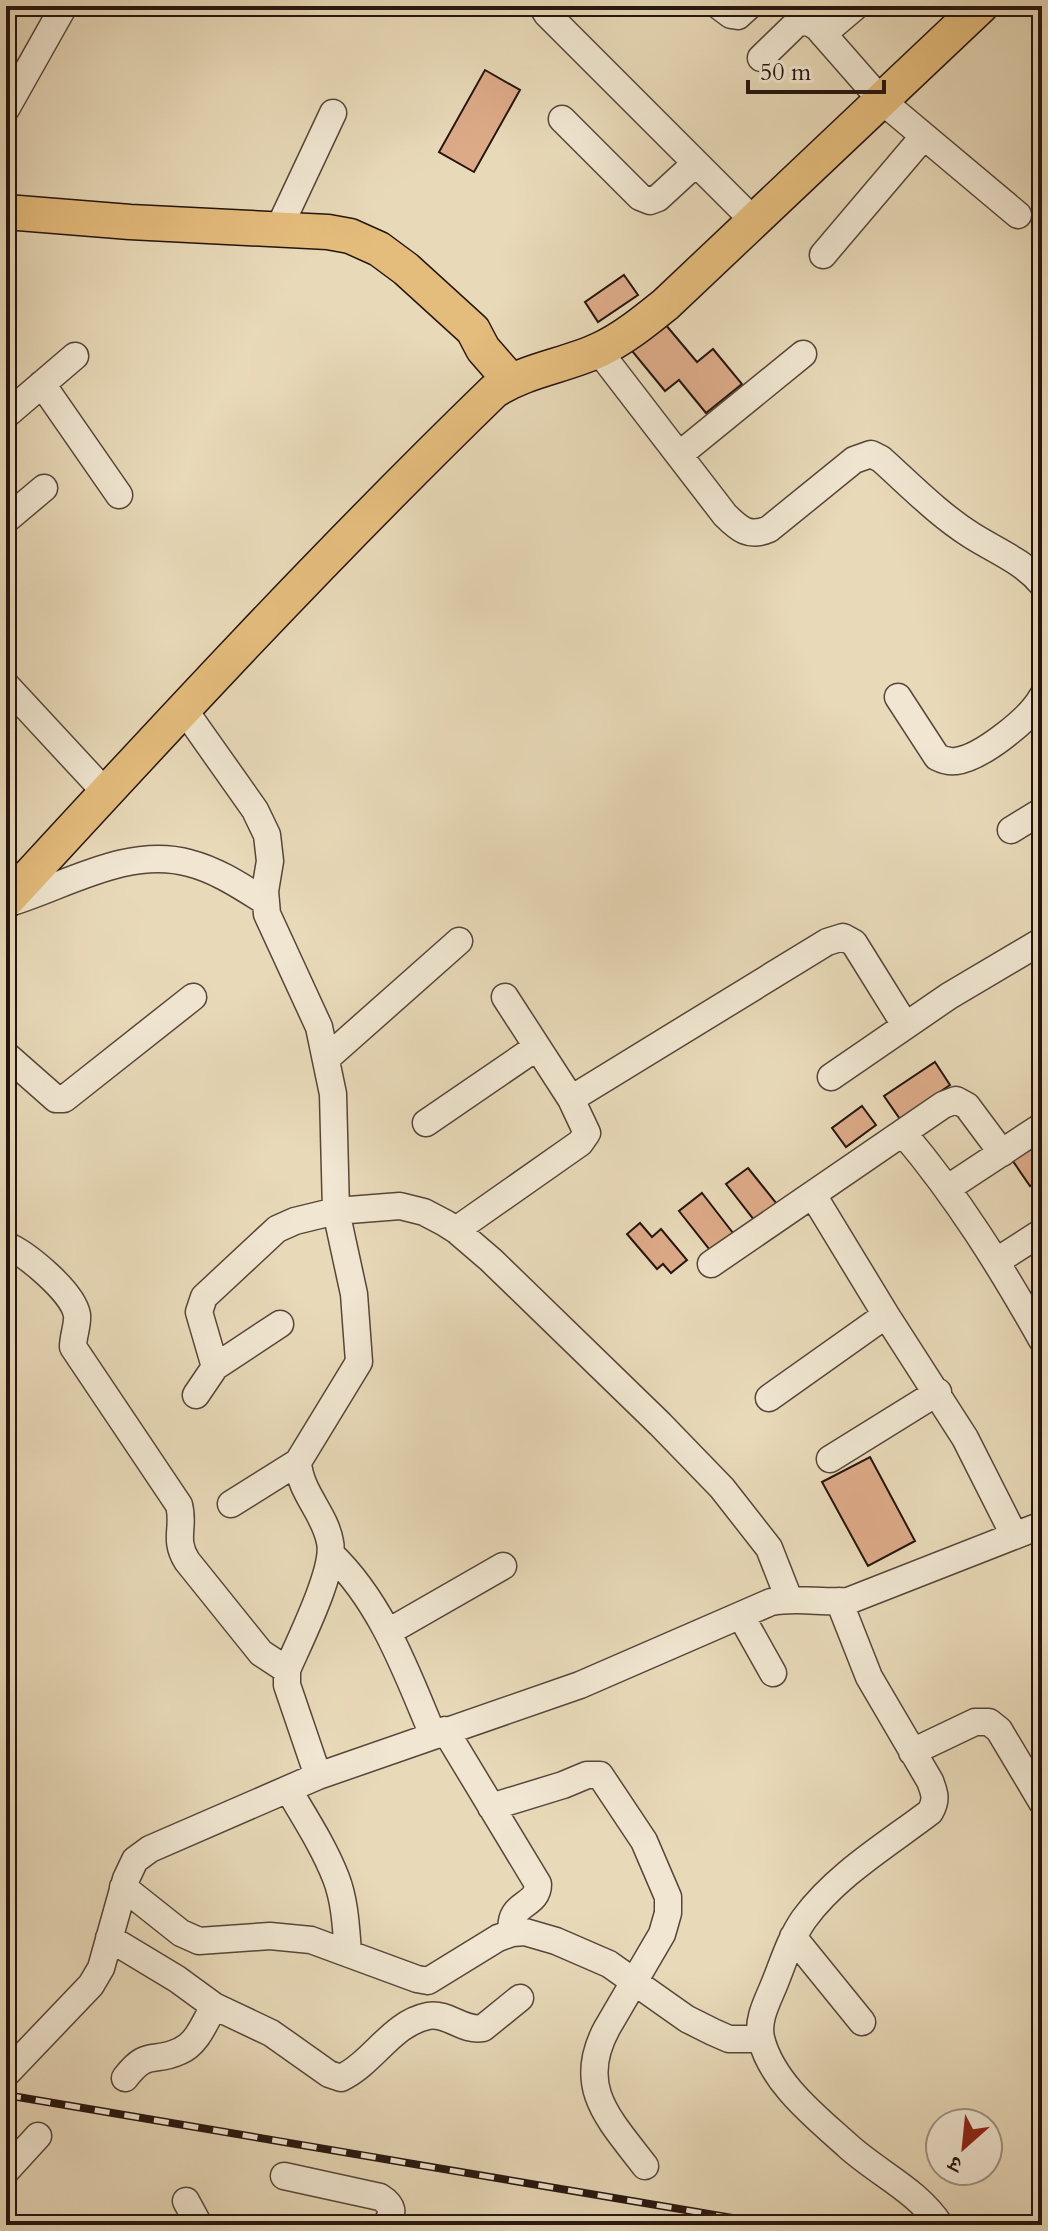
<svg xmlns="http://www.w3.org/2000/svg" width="1048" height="2231" viewBox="0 0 1048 2231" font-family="Cardo,'Noto Serif Devanagari',serif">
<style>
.building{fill:#da8;stroke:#25150f;stroke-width:2}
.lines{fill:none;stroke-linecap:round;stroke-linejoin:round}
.minor-casing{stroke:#564639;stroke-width:29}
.major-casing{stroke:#25150f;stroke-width:37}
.minor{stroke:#f0e6d1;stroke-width:26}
.major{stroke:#e4bc7c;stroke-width:34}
.rail-casing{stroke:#25150f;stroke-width:8}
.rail{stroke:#f0e6d1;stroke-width:5;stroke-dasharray:15;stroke-linecap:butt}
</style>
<rect width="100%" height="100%" fill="#e8d9b8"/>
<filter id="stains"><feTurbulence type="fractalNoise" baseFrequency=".0025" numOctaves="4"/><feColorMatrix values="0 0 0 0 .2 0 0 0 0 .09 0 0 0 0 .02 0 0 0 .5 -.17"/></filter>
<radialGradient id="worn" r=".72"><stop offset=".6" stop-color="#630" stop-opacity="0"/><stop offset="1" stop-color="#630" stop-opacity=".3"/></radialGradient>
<path class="building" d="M485 70 520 90 474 172 439 152Z
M624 275 638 295 598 322 585 302Z
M665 324 697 362 713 349 742 384 706 413 679 380 665 391 632 351Z
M935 1062 950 1085 900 1119 884 1096Z
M862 1106 876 1125 846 1147 832 1128Z
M1033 1142 1042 1155V1178L1030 1186 1010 1157Z
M748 1168 777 1204 755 1221 726 1184Z
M702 1193 733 1233 710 1250 679 1211Z
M640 1223 652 1237 661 1229 687 1260 671 1273 663 1264 657 1269 627 1234Z
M870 1457 915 1541 868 1566 822 1482Z"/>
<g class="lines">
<defs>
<path id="minor" d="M542 6 547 14 753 220
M719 6 731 15 738 16 749 6
M823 34 856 6
M761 58 796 24 807 21 817 27 881 100 1018 215
M6 109 64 6
M562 119 640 197 650 201 658 198 696 163
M278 230 333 113
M823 255 924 136
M598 350 725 515C739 529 749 538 769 529L854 460 871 454 881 459C910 485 938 514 971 535 996 551 1023 561 1042 584
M42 384 119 495
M6 415 75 356
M679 455 803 354
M6 520 44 488
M6 685 106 793
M898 697 937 757C943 760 949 762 956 761 981 758 1030 719 1042 697
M183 708 255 810 267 835 270 861 265 891 267 914 319 1027 333 1094 336 1211 354 1294 359 1362 298 1462C300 1493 325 1513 330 1542 336 1569 299 1642 287 1670V1685L318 1776
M1011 830 1042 811
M6 904C64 887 127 846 189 863 217 870 242 887 266 902
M6 1055 56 1099H64L193 997
M327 1058 459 941
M831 1077 949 996 1042 941
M571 1099 827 942 843 937 854 943 905 1025
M426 1123 537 1047
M904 1134C958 1198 1001 1267 1042 1340
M948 1188 1042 1126
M813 1195 886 1315 965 1438 1014 1535
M456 1230 580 1143 587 1133 571 1099 505 997
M6 1245C27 1254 73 1292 77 1315 78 1325 73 1336 73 1347L179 1505C185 1527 173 1539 187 1561L261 1653 287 1670
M997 1261 1042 1232
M711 1264 943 1105 956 1100 967 1106 1002 1153
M215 1367 280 1324
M196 1395 215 1367 199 1312 204 1297 277 1229 295 1221 336 1211 400 1206 424 1212 445 1223 456 1230 491 1260 660 1424 722 1488 769 1548 789 1599
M769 1398 886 1315
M830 1459 938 1392
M231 1504 298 1462
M331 1554C382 1603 406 1671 433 1735
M839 1601 869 1677 930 1781C935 1794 937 1800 930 1812 888 1844 836 1875 804 1919 790 1939 783 1963 774 1985 767 2002 757 2020 761 2038 772 2083 816 2117 848 2146 879 2174 917 2190 940 2225
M741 1616 773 1673
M388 1632 503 1566
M445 1730 538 1884C538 1908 507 1901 512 1933
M912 1752 975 1722H989L999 1730 1042 1802
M288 1789C305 1818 324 1847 336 1878 345 1901 346 1928 348 1952
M491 1807 563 1785 587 1775H600L644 1841 668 1897V1913L662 1934 607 2028C575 2087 609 2119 645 2166
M123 1887 181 1933 199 1941 270 1936 311 1940 417 1979 428 1981 498 1938 512 1933 525 1932 556 1941 609 1964 687 2019 713 2032 729 2039H761
M793 1937 862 2022
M109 1938 177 1979 214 2006 271 2033 329 2074 341 2078C373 2063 392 2023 428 2016 448 2012 463 2032 483 2028L520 1998
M6 2074 91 1985 101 1968 126 1879 135 1860 150 1849 318 1776 580 1685 771 1602C797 1597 822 1603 848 1601L1042 1525
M125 2078C148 2048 153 2064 180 2051 197 2044 205 2022 214 2006
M6 2171 38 2136
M284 2176 380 2197C393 2205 395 2213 385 2225
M186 2201 199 2225"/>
<path id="major" d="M6 212 130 222 328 232 350 236 379 249 406 269 473 330 483 349 510 380
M6 901C165 728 325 555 494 391 526 370 564 366 599 350 623 339 645 321 666 304L981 6"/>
</defs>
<use href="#minor" class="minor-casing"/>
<use href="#major" class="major-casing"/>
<use href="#minor" class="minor"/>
<use href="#major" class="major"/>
<defs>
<path id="rail" d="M6 2095 774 2225"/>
</defs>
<use href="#rail" class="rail-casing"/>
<use href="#rail" class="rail"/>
</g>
<rect width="1048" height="2231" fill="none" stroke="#e8d9b8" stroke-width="32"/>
<rect x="8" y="8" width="1032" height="2215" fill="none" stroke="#25150f" stroke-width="4"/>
<rect x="16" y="16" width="1016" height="2199" fill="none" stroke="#25150f" stroke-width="2"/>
<g transform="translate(964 2147) rotate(207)"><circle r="38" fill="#f0e6d1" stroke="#9f9283" stroke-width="2"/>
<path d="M0-6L14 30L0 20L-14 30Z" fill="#8f2418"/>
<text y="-12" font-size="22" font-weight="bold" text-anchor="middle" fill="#25150f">उ</text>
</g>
<path d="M748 80v12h136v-12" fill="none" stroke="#25150f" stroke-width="4"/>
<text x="760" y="80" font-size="24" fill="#25150f" stroke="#f0e6d1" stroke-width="6" paint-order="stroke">50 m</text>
<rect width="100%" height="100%" filter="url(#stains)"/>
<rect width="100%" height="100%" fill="url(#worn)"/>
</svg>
